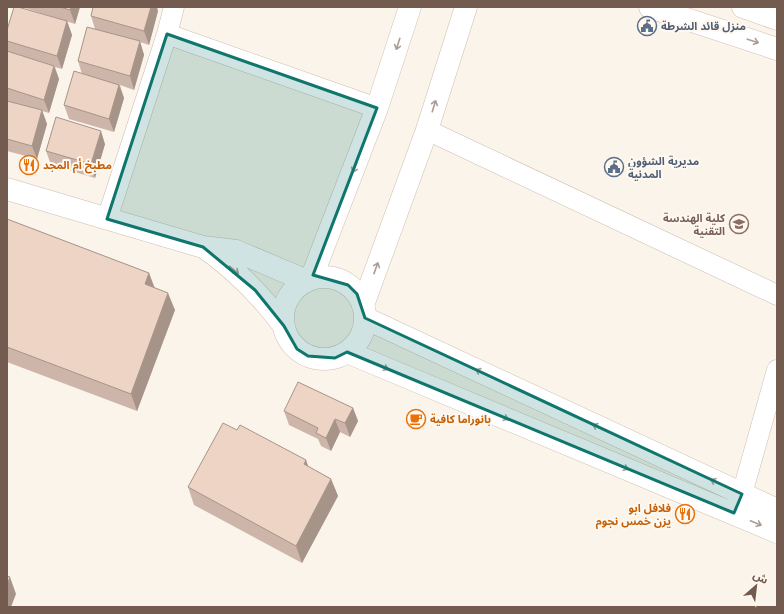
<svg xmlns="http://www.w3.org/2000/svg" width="784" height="614" viewBox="0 0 784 614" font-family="Arial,'Noto Sans Arabic',sans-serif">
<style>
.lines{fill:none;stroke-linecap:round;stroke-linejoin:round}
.minor-casing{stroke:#ccbcb1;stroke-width:21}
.secondary-casing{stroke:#d0beb1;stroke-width:23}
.minor{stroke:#fff;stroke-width:20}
.secondary{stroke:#fff;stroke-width:22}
.wall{fill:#cdb6a9}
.shaded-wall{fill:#a79489}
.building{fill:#eed4c4;stroke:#a79489}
.oneway{stroke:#ab9d95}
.marked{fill:#0f766e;fill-opacity:0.2;stroke:#0f766e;stroke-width:3;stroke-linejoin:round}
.labels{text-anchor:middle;stroke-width:4;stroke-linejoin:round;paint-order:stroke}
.service-label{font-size:11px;font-weight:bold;fill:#4e5e75;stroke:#fef8f0;text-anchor:start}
.food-label{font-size:11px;font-weight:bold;fill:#c56008;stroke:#fef8f0;text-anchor:start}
.education-label{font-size:11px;font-weight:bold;fill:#785e54;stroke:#fef8f0;text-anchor:end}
</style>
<rect width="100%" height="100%" fill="#fbf4ea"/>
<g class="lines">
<defs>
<path id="minor" d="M167 34 377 108
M427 130 777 295
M107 219 167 34 174 7
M736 508 742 494 777 370"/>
<path id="secondary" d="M650 7 777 49
M743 7 777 19
M7 189 203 247 236 251 307 281
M204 247C235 269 261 295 284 326
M283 318a41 41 0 1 1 82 0a41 41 0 1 1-82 0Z
M311 279 377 108 410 7
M363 305 427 130 466 7
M365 318 777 510
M347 352 777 532"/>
</defs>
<use href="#minor" class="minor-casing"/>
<use href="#secondary" class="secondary-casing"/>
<use href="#minor" class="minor"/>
<use href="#secondary" class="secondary"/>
</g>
<path class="wall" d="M24 7H80L75 24 25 8Z
M158 11 149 45 140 42 144 55 134 90 120 85 124 98 114 132 69 119 64 105 82 74 78 61 95 29 91 16Z
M67 21 72 35 62 69 55 67 59 79 49 113 42 111 47 124 37 159 7 151V51L8 52 7 49V30Z
M105 144 95 178 51 165 46 151Z
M7 219 149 273 155 288 175 310 137 411 7 362Z
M353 408 358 421 350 437 340 432 331 451 321 446 318 439 289 425 284 411Z
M237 430 306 460 308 467 331 479 338 496 302 563 194 505 188 487Z"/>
<path class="shaded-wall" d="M71 7H80L75 24 70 10Z
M151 7H157L158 11 149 45 144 31Z
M67 21 72 35 62 69 57 56Z
M140 41 144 55 134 90 130 76Z
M54 66 59 79 49 113 44 100Z
M119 85 124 98 114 132 109 119Z
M42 110 47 124 37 159 32 146Z
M101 131 105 144 95 178 91 164Z
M149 273 155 290 145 284Z
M168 293 175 310 137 411 131 394Z
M353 408 358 421 350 437 345 423Z
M335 419 340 432 331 451 326 438Z
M306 460 312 477 304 464Z
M331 479 338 496 302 563 296 546Z
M10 577 16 594 11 607H7V585Z"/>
<path class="building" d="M14 7H18L67 21 57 56 7 41V30Z
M60 7H71L70 10Z
M93 7H151L144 31 91 16Z
M87 27 140 41 130 76 78 61Z
M7 51 54 66 44 100 7 88Z
M74 71 119 85 109 119 64 105Z
M7 101 42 110 32 146 7 139Z
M56 117 101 131 91 164 46 151Z
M7 219 149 273 145 284 168 293 131 394 7 347Z
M298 382 353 408 345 423 335 419 326 438 316 433 318 428 284 411Z
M223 423 237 430 240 425 306 460 304 464 331 479 296 546 188 487Z
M7 576 10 577 7 585Z"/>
<defs><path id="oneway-shaft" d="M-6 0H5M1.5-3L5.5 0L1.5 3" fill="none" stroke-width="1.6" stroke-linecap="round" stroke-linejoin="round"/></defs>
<g class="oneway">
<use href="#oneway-shaft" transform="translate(753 41) rotate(18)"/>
<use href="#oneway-shaft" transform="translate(398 44) rotate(108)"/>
<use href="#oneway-shaft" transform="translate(434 106) rotate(-73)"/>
<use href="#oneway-shaft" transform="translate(355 167) rotate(111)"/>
<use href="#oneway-shaft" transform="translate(376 268) rotate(-70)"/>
<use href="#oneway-shaft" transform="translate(234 270) rotate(40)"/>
<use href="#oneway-shaft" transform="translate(383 367) rotate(23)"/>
<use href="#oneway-shaft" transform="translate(481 372) rotate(-155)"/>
<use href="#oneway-shaft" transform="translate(503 417) rotate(23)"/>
<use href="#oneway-shaft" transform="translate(598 427) rotate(-155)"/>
<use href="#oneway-shaft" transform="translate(623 467) rotate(23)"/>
<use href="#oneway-shaft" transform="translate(716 482) rotate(-155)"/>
<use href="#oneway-shaft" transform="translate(756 523) rotate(23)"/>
</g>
<path class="marked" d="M167 34 377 108 313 275 348 285 357 294 365 318 742 494 734 513 347 352 335 358 308 356 297 349 284 326 255 290 203 247 107 219Z"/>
<defs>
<symbol id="civic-ring" viewBox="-11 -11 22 22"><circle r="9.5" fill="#fef8f0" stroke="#5c6f8a" stroke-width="1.5"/><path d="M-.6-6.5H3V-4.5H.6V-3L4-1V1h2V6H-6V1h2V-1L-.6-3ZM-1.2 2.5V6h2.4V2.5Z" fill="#5c6f8a"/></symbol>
<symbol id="restaurant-ring" viewBox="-11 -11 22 22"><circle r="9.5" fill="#fef8f0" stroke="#e8710a" stroke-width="1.5"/><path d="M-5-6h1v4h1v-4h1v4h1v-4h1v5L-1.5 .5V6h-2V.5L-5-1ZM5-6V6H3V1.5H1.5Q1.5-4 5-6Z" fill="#e8710a"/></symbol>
<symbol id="school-ring" viewBox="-11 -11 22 22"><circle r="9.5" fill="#fef8f0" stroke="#8d6e63" stroke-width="1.5"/><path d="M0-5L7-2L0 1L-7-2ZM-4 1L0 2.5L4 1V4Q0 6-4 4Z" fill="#8d6e63"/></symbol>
<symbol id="cafe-ring" viewBox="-11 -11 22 22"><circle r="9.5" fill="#fef8f0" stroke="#e8710a" stroke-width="1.5"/><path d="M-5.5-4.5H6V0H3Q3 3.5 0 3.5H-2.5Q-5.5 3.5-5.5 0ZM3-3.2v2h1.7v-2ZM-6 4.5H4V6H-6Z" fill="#e8710a"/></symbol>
</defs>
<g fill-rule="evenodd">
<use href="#civic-ring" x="636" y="15" width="22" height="22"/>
<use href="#restaurant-ring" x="18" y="154" width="22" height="22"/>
<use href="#civic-ring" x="603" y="156" width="22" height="22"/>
<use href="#school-ring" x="728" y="213" width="22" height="22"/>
<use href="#cafe-ring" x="405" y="408" width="22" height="22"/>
<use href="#restaurant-ring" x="674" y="503" width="22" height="22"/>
</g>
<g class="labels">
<g class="service-label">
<text x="661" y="30">منزل قائد الشرطة</text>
<text x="628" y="165">مديرية الشؤون<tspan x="628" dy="13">المدنية</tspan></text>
</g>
<g class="food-label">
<text x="43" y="169">مطبخ أم المجد</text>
<text x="430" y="423">بانوراما كافية</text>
<text x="671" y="512" text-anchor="end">فلافل ابو<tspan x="671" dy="13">يزن خمس نجوم</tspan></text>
</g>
<g class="education-label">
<text x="725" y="222">كلية الهندسة<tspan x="725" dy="13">التقنية</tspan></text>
</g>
</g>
<rect width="784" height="614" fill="none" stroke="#735c4f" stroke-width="16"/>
<g transform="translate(756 586) rotate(28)" stroke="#fef8f0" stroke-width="3" paint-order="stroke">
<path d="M0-3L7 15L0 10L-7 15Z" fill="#735c4f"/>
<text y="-6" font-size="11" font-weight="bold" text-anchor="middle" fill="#735c4f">ش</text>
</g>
</svg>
